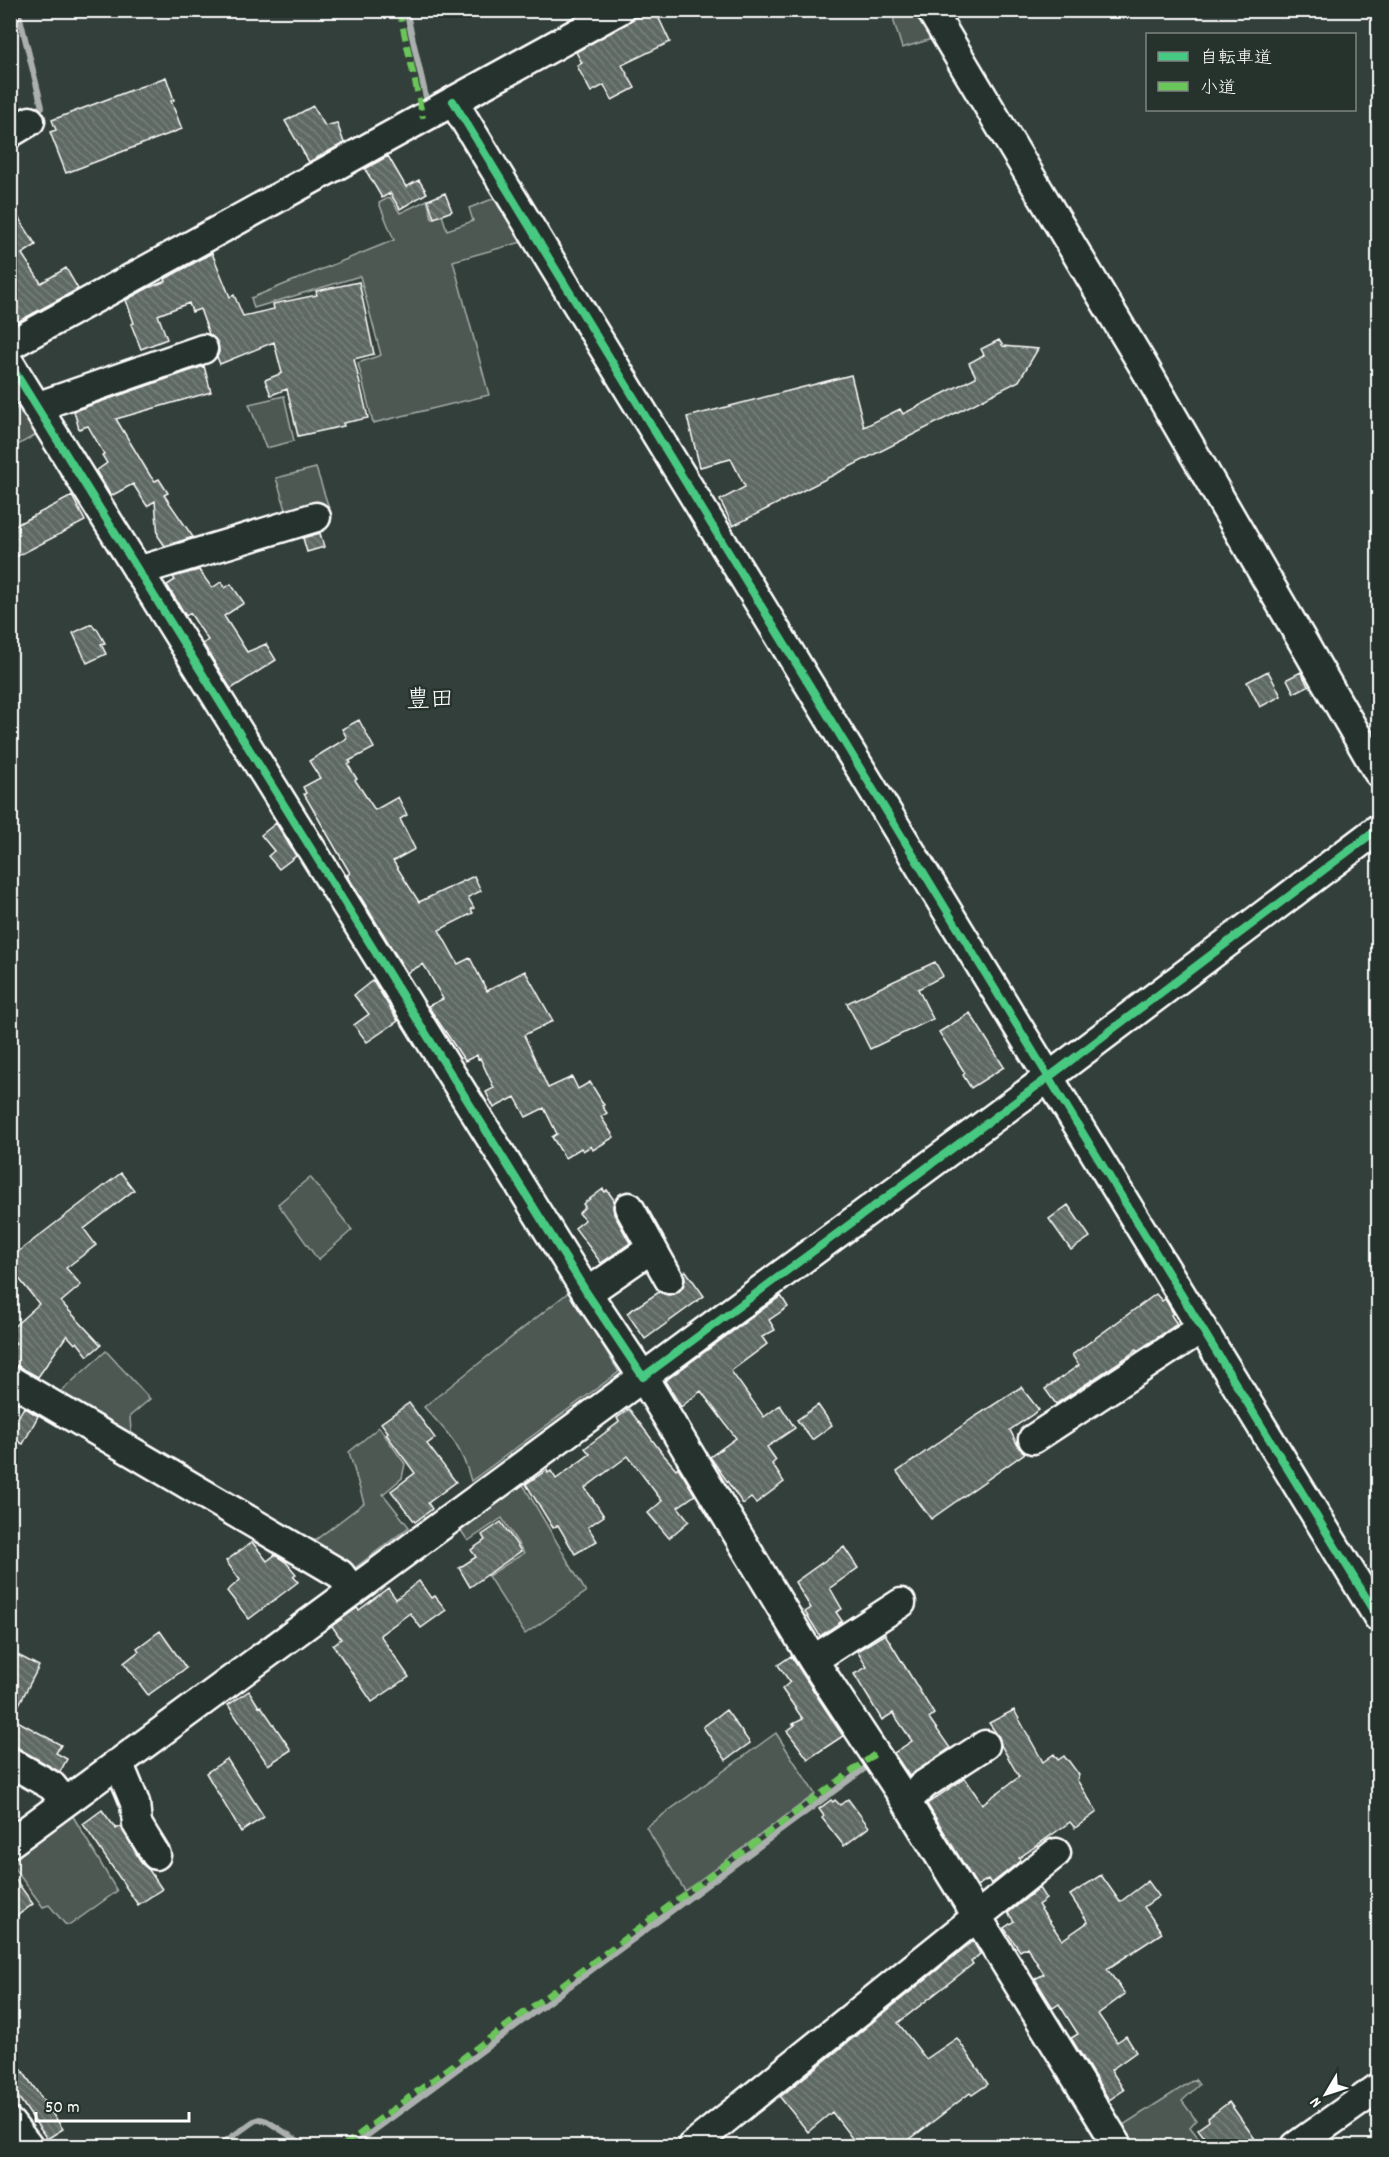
<svg xmlns="http://www.w3.org/2000/svg" width="1389" height="2157" viewBox="0 0 1389 2157" font-family="Dekko,'Klee One',sans-serif">
<style>
.green{fill:#4d5853;stroke:#a6aca9;stroke-width:1.5}
.lines{fill:none;stroke-linecap:round;stroke-linejoin:round}
.stream{stroke:#abb0ae;stroke-width:6}
.building{fill:url(#building-back-hatch);stroke:#fff;stroke-width:1.5}
.minor-casing{stroke:#fff;stroke-width:33}
.minor{stroke:#26332d;stroke-width:28}
.quiet{stroke:#6ac65a;stroke-width:6;stroke-dasharray:12 6;stroke-linecap:butt}
.cycleway-casing{stroke:#26332d;stroke-width:11}
.cycleway{stroke:#46c982;stroke-width:8}
.labels{text-anchor:middle;stroke-width:5;stroke-linejoin:round;paint-order:stroke}
.quarter-label{font-size:24px;fill:#fff;stroke:#26332d}
</style>
<defs>
<pattern id="building-back-hatch" width="6" height="6" patternUnits="userSpaceOnUse" patternTransform="scale(1.5)"><rect width="6" height="6" fill="#5f6964"/><path d="M-1 5l2 2M0 0l6 6M5-1l2 2" fill="none" stroke="#77807b"/></pattern>
</defs>
<rect width="100%" height="100%" fill="#333f3a"/>
<filter id="ink" filterUnits="userSpaceOnUse"><feTurbulence type="fractalNoise" baseFrequency=".0167" numOctaves="2"/><feDisplacementMap in="SourceGraphic" scale="12" xChannelSelector="R" yChannelSelector="G"/><feConvolveMatrix kernelMatrix="1 2 1 2 8 2 1 2 1" color-interpolation-filters="sRGB"/></filter>
<g filter="url(#ink)">
<path class="green" d="M893 11H919L935 38 902 48 894 22Z
M503 195 529 240 453 261 489 395 373 423 358 363 381 355 360 276 254 308 251 298 394 240 379 203 390 197 400 213 427 200 432 218 442 215 447 230 473 221 469 208Z
M284 396 294 441 266 448 249 404Z
M20 406 37 434 11 449V412Z
M316 468 328 505 325 510 289 519 276 478Z
M310 1177 352 1230 318 1260 278 1204Z
M570 1291 619 1372 471 1481C461 1445 449 1434 424 1407Z
M106 1351 150 1399 130 1416 131 1432 147 1445 58 1394Z
M379 1427 405 1464 402 1478 383 1494 409 1527 348 1573 305 1548 364 1503 349 1452Z
M521 1481 586 1592 525 1634 488 1576 524 1553 502 1518 468 1541 458 1526Z
M776 1733 815 1794 685 1891 646 1827Z
M71 1813 117 1891 70 1925 65 1924 49 1905 43 1907 11 1864V1858Z
M1195 2079 1199 2085 1182 2101 1196 2120 1190 2127 1205 2146H1136L1123 2125Z"/>
<g class="lines">
<path class="stream" d="M18 10 42 107 30 112
M406 10 428 106
M1366 821 1378 812
M219 2146 254 2121 260 2119 267 2121 306 2146
M353 2146 868 1766"/>
</g>
<path class="building" d="M649 10H655L670 42 622 65 635 88 612 100 604 85 591 92 577 66 582 63 576 52Z
M166 77 174 100 171 101 182 129 66 173 50 132 56 130 52 120Z
M313 106 325 126 337 123 344 143 309 162 285 121Z
M388 156 406 187 419 180 427 193 400 209 390 193 382 198 365 169Z
M445 193 452 211 434 218 428 200Z
M10 204 36 245 22 254 41 283 66 268 78 289 10 326Z
M212 253 230 297 234 295 243 316 274 309 273 304 317 295 316 291 359 282 374 354 354 359 368 418 343 423 344 426 298 436 287 389 271 395 265 380 282 373 274 342 220 364 217 357 219 352 218 343 209 334 200 309 192 312 189 303 158 315 167 339 141 349 131 324 134 323 126 300 148 288 166 281 165 279Z
M999 340 1003 346 1038 349 1019 381 733 526 720 500 745 487 731 459 700 467 687 417 851 375 864 427 900 409 903 414 976 377 969 363 984 355 981 349Z
M204 366 211 392 116 419 151 477 155 481 159 479 168 493 164 495 193 537 165 546 158 536 155 501 147 506 133 484 111 496 96 471 107 463 102 455 104 454 88 426 79 429 74 411Z
M72 496 85 521 10 560V528Z
M320 533 324 547 307 552 303 538Z
M199 570 212 588 221 582 225 588 231 584 244 603 224 616 247 652 266 644 276 660 231 689 203 644 208 640 190 613 186 616 167 585 175 580 173 577Z
M92 624 95 629H97L105 643 101 644 106 654 87 663 73 633Z
M1268 671 1281 696 1260 707 1247 682Z
M1301 672 1308 686 1294 693 1287 679Z
M359 720 374 748 349 761 351 763 348 765 357 779 355 780 375 810 398 797 407 815 400 819 415 849 393 861 419 902 474 876 481 891 468 897 474 908 471 909 473 913 439 930 458 964 470 958 487 991 525 971 553 1021 524 1035 548 1088 572 1077 578 1089 590 1082 604 1105 602 1106 607 1113 601 1117 614 1137 593 1150 591 1146 583 1151 581 1148 565 1158 552 1137 557 1134 544 1108 526 1117 515 1097 494 1108 486 1092 494 1088 480 1058 478 1059 477 1055 465 1061 428 1006 443 999 427 970 423 964 407 973 347 875 350 873 304 794 306 793 303 787 320 778 309 761 347 738 342 729Z
M276 823 296 856 279 869 268 856 274 851 261 835Z
M935 962 943 976 918 989 933 1019 870 1049 847 1003Z
M373 980 398 1021 367 1042 354 1025 369 1014 354 995Z
M970 1013 1004 1067 971 1088 963 1075 965 1073 939 1032Z
M121 1173 134 1190 84 1229 96 1245 66 1268 81 1285 61 1302 101 1345 88 1356 77 1342 75 1344 67 1335 38 1377 18 1366 10 1364V1351L16 1343 10 1337V1330L39 1304 10 1267V1258Z
M603 1189 605 1192 607 1190 614 1200 613 1207 614 1214 630 1243 601 1263 575 1228 585 1220 579 1213 585 1207 583 1204Z
M1068 1205 1090 1237 1071 1250 1049 1219Z
M686 1271 704 1296 645 1339 627 1313 659 1292 668 1295 677 1293 683 1287 685 1280 684 1272Z
M1156 1294 1162 1301 1165 1299 1173 1313 1171 1315 1177 1324 1137 1351 1136 1349 1130 1355 1056 1404 1045 1389 1079 1365 1072 1355Z
M781 1296 788 1307 769 1320 775 1330 762 1337 767 1344 731 1371 764 1417 780 1405 795 1428 767 1447 776 1460 772 1464 784 1482 756 1503 751 1498 743 1504 710 1457 736 1438 701 1391 681 1407 665 1381Z
M1021 1387 1039 1410 1010 1430 1019 1448 1025 1453 931 1519 897 1472 973 1418Z
M409 1403 435 1438 427 1444 456 1482 428 1503 432 1509 415 1522 391 1491 415 1473 386 1434 388 1432 381 1423Z
M818 1405 832 1425 812 1440 797 1420Z
M24 1407 38 1416 23 1444 10 1438V1432Z
M629 1409 662 1453 676 1469 678 1467 695 1495 678 1507 689 1521 669 1538 648 1513 662 1501 628 1456 585 1488 604 1516 588 1527 597 1541 575 1554 558 1525 553 1528 526 1484 547 1470 548 1473 551 1471 556 1479 590 1454 585 1448 619 1422 617 1418Z
M501 1522 521 1551 470 1587 459 1568 476 1557 471 1550 485 1540 482 1535Z
M252 1542 267 1561 275 1555 286 1562 296 1574 293 1576 298 1582 249 1619 227 1591 240 1580 226 1561Z
M844 1547 858 1568 830 1588 842 1609 836 1612 842 1621 820 1636 805 1612 811 1608 795 1582Z
M419 1581 431 1598 435 1596 446 1610 421 1628 410 1613 380 1635 409 1677 372 1702 333 1645 341 1639 332 1626 357 1608 359 1610 388 1588 396 1599Z
M160 1631 186 1668 148 1695 124 1663 139 1651 137 1648Z
M885 1634 934 1714 929 1718 950 1748 909 1776 894 1753 912 1741 893 1713 882 1720 854 1674 867 1667 857 1651Z
M10 1651 39 1666 12 1718 61 1745 56 1753 67 1759 60 1772 18 1748 10 1746Z
M791 1656 843 1736 808 1759 787 1731 795 1725 793 1724 803 1719 782 1689 790 1682 778 1665Z
M249 1691 259 1707 261 1706 291 1750 268 1765 228 1705Z
M726 1710 750 1743 726 1760 703 1727Z
M1014 1710 1043 1762 1054 1754 1058 1760 1064 1756 1067 1760H1068L1079 1775 1077 1780 1097 1812 1075 1828 1070 1822 1019 1858 1020 1861 991 1884 988 1879 977 1886 927 1804 965 1778 982 1804 1019 1777 1001 1745 999 1737 989 1723Z
M227 1759 264 1817 241 1832 206 1773Z
M848 1799 869 1827 844 1846 822 1818 824 1816 819 1809 831 1800 833 1802 835 1800 840 1805Z
M102 1810 116 1829 121 1826 142 1864 149 1870 162 1889 138 1905 83 1824Z
M10 1872 33 1904 10 1921Z
M1101 1875 1120 1902 1148 1881 1159 1896 1144 1907 1162 1933 1107 1969 1125 1994 1098 2014 1117 2042 1126 2036 1136 2052 1111 2070 1124 2090 1109 2100 1071 2038 1078 2034 1059 2004 1053 2008 1035 1979 1044 1974 1027 1947 1020 1951 1004 1928 1014 1921 1008 1913 1039 1888 1046 1899 1038 1905 1062 1940 1088 1922 1070 1895Z
M973 1941 980 1954 971 1962 973 1964 898 2023 926 2059 957 2038 988 2084 972 2095 970 2093 901 2146H858L832 2112 808 2132 780 2097Z
M10 2053 63 2129 47 2139 10 2085Z
M1229 2102 1260 2146H1211L1198 2129 1209 2121 1208 2118Z"/>
<g class="lines">
<defs>
<path id="minor" d="M931 10 1143 365 1378 772
M453 101 1378 1617
M10 133 30 121
M10 345 619 10
M10 364 587 1293 643 1377 1049 1077 1378 829
M36 407 203 349
M138 571 316 517
M629 1207 669 1279
M587 1293 652 1248
M10 1380 340 1574 352 1590
M1033 1439 1202 1328
M813 1660 901 1603
M10 1762 52 1786 65 1802
M116 1764 123 1774 135 1803 137 1824 156 1855
M906 1801 925 1784 985 1745
M10 1843 643 1377 813 1660 906 1801 1118 2146
M10 2123 28 2146
M692 2146 1056 1853
M1296 2146 1378 2088"/>
</defs>
<use href="#minor" class="minor-casing"/>
<use href="#minor" class="minor"/>
<path class="quiet" d="M399 10 423 118
M343 2146 875 1754"/>
<defs>
<path id="cycleway" d="M453 101 1378 1617
M10 364 587 1293 643 1377 1049 1077 1378 829"/>
</defs>
<use href="#cycleway" class="cycleway-casing"/>
<use href="#cycleway" class="cycleway"/>
</g>
</g>
<g class="labels">
<g class="quarter-label">
<text x="430" y="706">豊田</text>
</g>
</g>
<rect width="1389" height="2157" fill="none" stroke="#26332d" stroke-width="36"/>
<rect x="18" y="18" width="1353" height="2121" fill="none" stroke="#fff" stroke-width="2" filter="url(#ink)"/>
<rect x="1146" y="33" width="210" height="78" fill="#26332d" stroke="#7d8581" stroke-width="1.5"/>
<rect x="1158" y="52" width="30" height="9" fill="#46c982" stroke="#7d8581" stroke-width="1.5"/>
<text x="1200" y="63" font-size="18" fill="#ffffff">自転車道</text>
<rect x="1158" y="82" width="30" height="9" fill="#6ac65a" stroke="#7d8581" stroke-width="1.5"/>
<text x="1200" y="93" font-size="18" fill="#ffffff">小道</text>
<g transform="translate(1326 2094) rotate(231)" stroke="#26332d" stroke-width="4.5" paint-order="stroke">
<path d="M0-4.5L10 22L0 15L-10 22Z" fill="#ffffff"/>
<text y="-9" font-size="16" font-weight="bold" text-anchor="middle" fill="#ffffff">N</text>
</g>
<path d="M36 2112v9h153v-9" fill="none" stroke="#ffffff" stroke-width="3"/>
<text x="45" y="2112" font-size="18" fill="#ffffff" stroke="#26332d" stroke-width="4.5" paint-order="stroke">50 m</text>
</svg>
